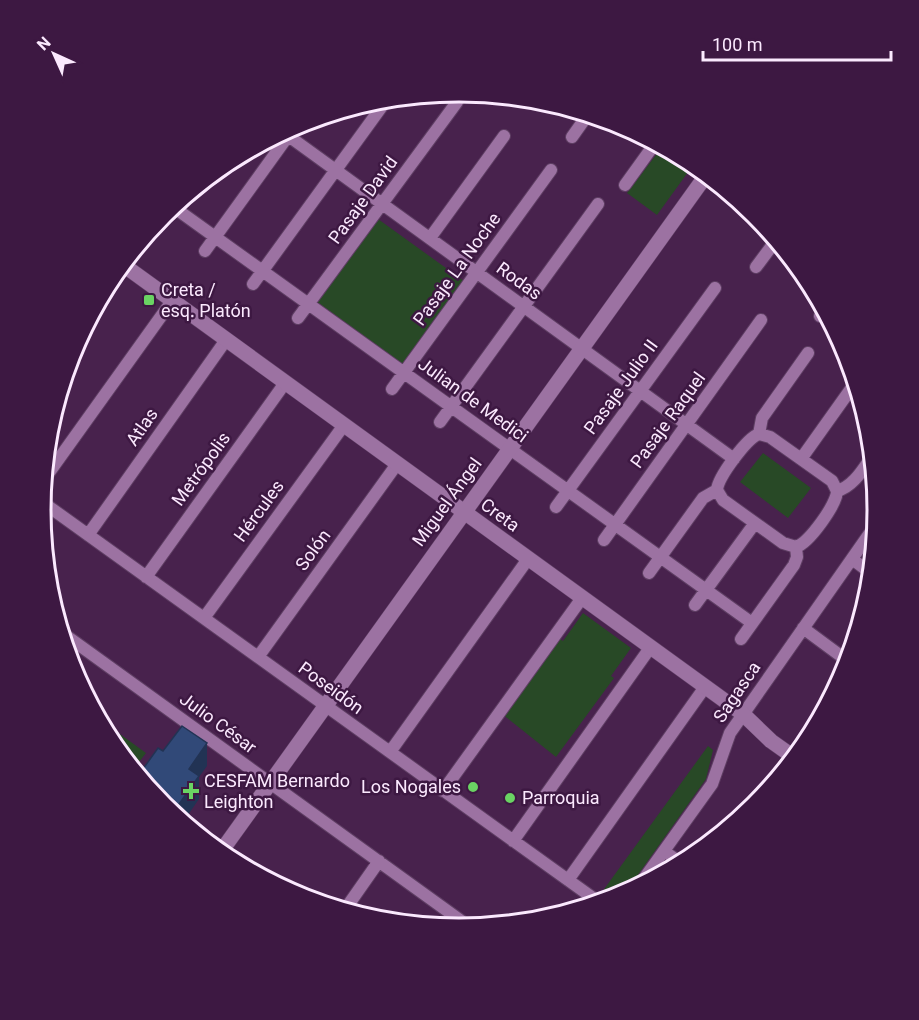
<svg xmlns="http://www.w3.org/2000/svg" width="919" height="1020" viewBox="0 0 919 1020" font-family="Roboto,sans-serif">
<style>
.green{fill:#284926}
.lines{fill:none;stroke-linecap:round;stroke-linejoin:round}
.minor-casing{stroke:#5e3e63;stroke-width:14}
.tertiary-casing{stroke:#5e3e63;stroke-width:16}
.minor{stroke:#9c72a2;stroke-width:12}
.tertiary{stroke:#9c72a2;stroke-width:15}
.shaded-wall{fill:#223354}
.building{fill:#314978;stroke:#223354;stroke-width:1.5}
.poi-dot{fill:#6ad363;stroke:#3d1842;stroke-width:2}
.labels{text-anchor:middle;stroke-width:5;stroke-linejoin:round;paint-order:stroke}
.street-label{font-size:18px;fill:#fbe9fe;stroke:#3d1842}
.poi-label{font-size:18px;fill:#fbe9fe;stroke:#3d1842;text-anchor:start}
.rim{fill:none;stroke:#fbe9fe;stroke-width:3}
</style>
<rect width="100%" height="100%" fill="#48224d"/>
<path class="green" d="M662 147 691 168 657 215 627 193Z
M378 219 464 281 404 366 317 302Z
M763 453 811 488 788 518 740 482Z
M583 613 631 648 611 676 614 678 556 757 502 714 558 638 563 641Z
M109 726 146 753 133 770 111 742 105 732Z
M708 746 713 750 706 779 623 896 612 899 602 892Z"/>
<g class="lines">
<defs>
<path id="minor" d="M283 132 734 459
M572 137 589 113
M625 185 656 142
M172 206 752 623
M430 238 504 136
M205 251 296 125
M756 267 777 239
M253 284 388 98
M820 316 825 309
M298 318 457 102
M392 389 551 170
M440 422 598 204
M759 434 770 437 832 481 837 491
M759 434 762 418 808 353
M801 459 853 386
M43 481 172 301
M717 490 723 500 783 543 796 547
M717 490C718 477 747 438 759 434
M837 491C854 486 863 469 873 455
M41 501 600 903
M556 507 715 288
M88 535 226 340
M604 540 761 320
M796 547C809 543 837 504 837 491
M852 559 872 574
M649 573 703 498 717 490
M146 577 285 383
M695 605 755 523
M204 618 344 425
M803 628 849 662
M61 632 471 928
M741 639 794 565 797 557 796 547
M258 657 397 464
M390 752 528 559
M443 791 582 598
M513 841 650 648
M664 851 682 864
M568 880 705 687
M638 887 712 784 730 733 877 523
M344 911 379 861
M509 924 511 920"/>
<path id="tertiary" d="M122 264 743 714 771 741 795 758
M220 853 707 174"/>
</defs>
<use href="#minor" class="minor-casing"/>
<use href="#tertiary" class="tertiary-casing"/>
<use href="#minor" class="minor"/>
<use href="#tertiary" class="tertiary"/>
</g>
<path class="shaded-wall" d="M207 743V766L199 777V799L183 822 172 814 189 769Z"/>
<path class="building" d="M182 726 207 743 189 769 199 776 172 814 163 806 138 776 158 748 163 751Z"/>
<g class="poi-dot">
<rect x="143" y="294" width="12" height="12" rx="3"/>
<circle cx="473" cy="787" r="6"/>
<path d="M188 782h6v6h6v6h-6v6h-6v-6h-6v-6h6z"/>
<circle cx="510" cy="798" r="6"/>
</g>
<g class="labels">
<g class="street-label">
<text transform="translate(363 200) rotate(-54)" y="6">Pasaje David</text>
<text transform="translate(457 269) rotate(-54)" y="6">Pasaje La Noche</text>
<text transform="translate(519 281) rotate(36)" y="6">Rodas</text>
<text transform="translate(621 387) rotate(-54)" y="6">Pasaje Julio II</text>
<text transform="translate(473 400) rotate(36)" y="6">Julian de Medici</text>
<text transform="translate(668 420) rotate(-54)" y="6">Pasaje Raquel</text>
<text transform="translate(142 427) rotate(-55)" y="6">Atlas</text>
<text transform="translate(201 469) rotate(-54)" y="6">Metrópolis</text>
<text transform="translate(447 502) rotate(-54)" y="6">Miguel Ángel</text>
<text transform="translate(259 511) rotate(-54)" y="6">Hércules</text>
<text transform="translate(500 515) rotate(36)" y="6">Creta</text>
<text transform="translate(313 550) rotate(-54)" y="6">Solón</text>
<text transform="translate(331 688) rotate(36)" y="6">Poseidón</text>
<text transform="translate(737 692) rotate(-56)" y="6">Sagasca</text>
<text transform="translate(218 723) rotate(36)" y="6">Julio César</text>
</g>
<g class="poi-label">
<text x="161" y="296">Creta /<tspan x="161" dy="21">esq. Platón</tspan></text>
<text x="204" y="787">CESFAM Bernardo<tspan x="204" dy="21">Leighton</tspan></text>
<text x="461" y="793" text-anchor="end">Los Nogales</text>
<text x="522" y="804">Parroquia</text>
</g>
</g>
<path d="M0 0H919V1020H0ZM51 510a408 408 0 1 1 816 0a408 408 0 1 1-816 0Z" fill="#3d1842" fill-rule="evenodd"/>
<path class="rim" d="M51 510a408 408 0 1 1 816 0a408 408 0 1 1-816 0Z"/>
<g transform="translate(54 54) rotate(315)" stroke="#3d1842" stroke-width="4.5" paint-order="stroke">
<path d="M0-4.5L10 22L0 15L-10 22Z" fill="#fbe9fe"/>
<text y="-9" font-size="16" font-weight="bold" text-anchor="middle" fill="#fbe9fe">N</text>
</g>
<path d="M703 51v9h188v-9" fill="none" stroke="#fbe9fe" stroke-width="3"/>
<text x="712" y="51" font-size="18" fill="#fbe9fe" stroke="#3d1842" stroke-width="4.5" paint-order="stroke">100 m</text>
</svg>
